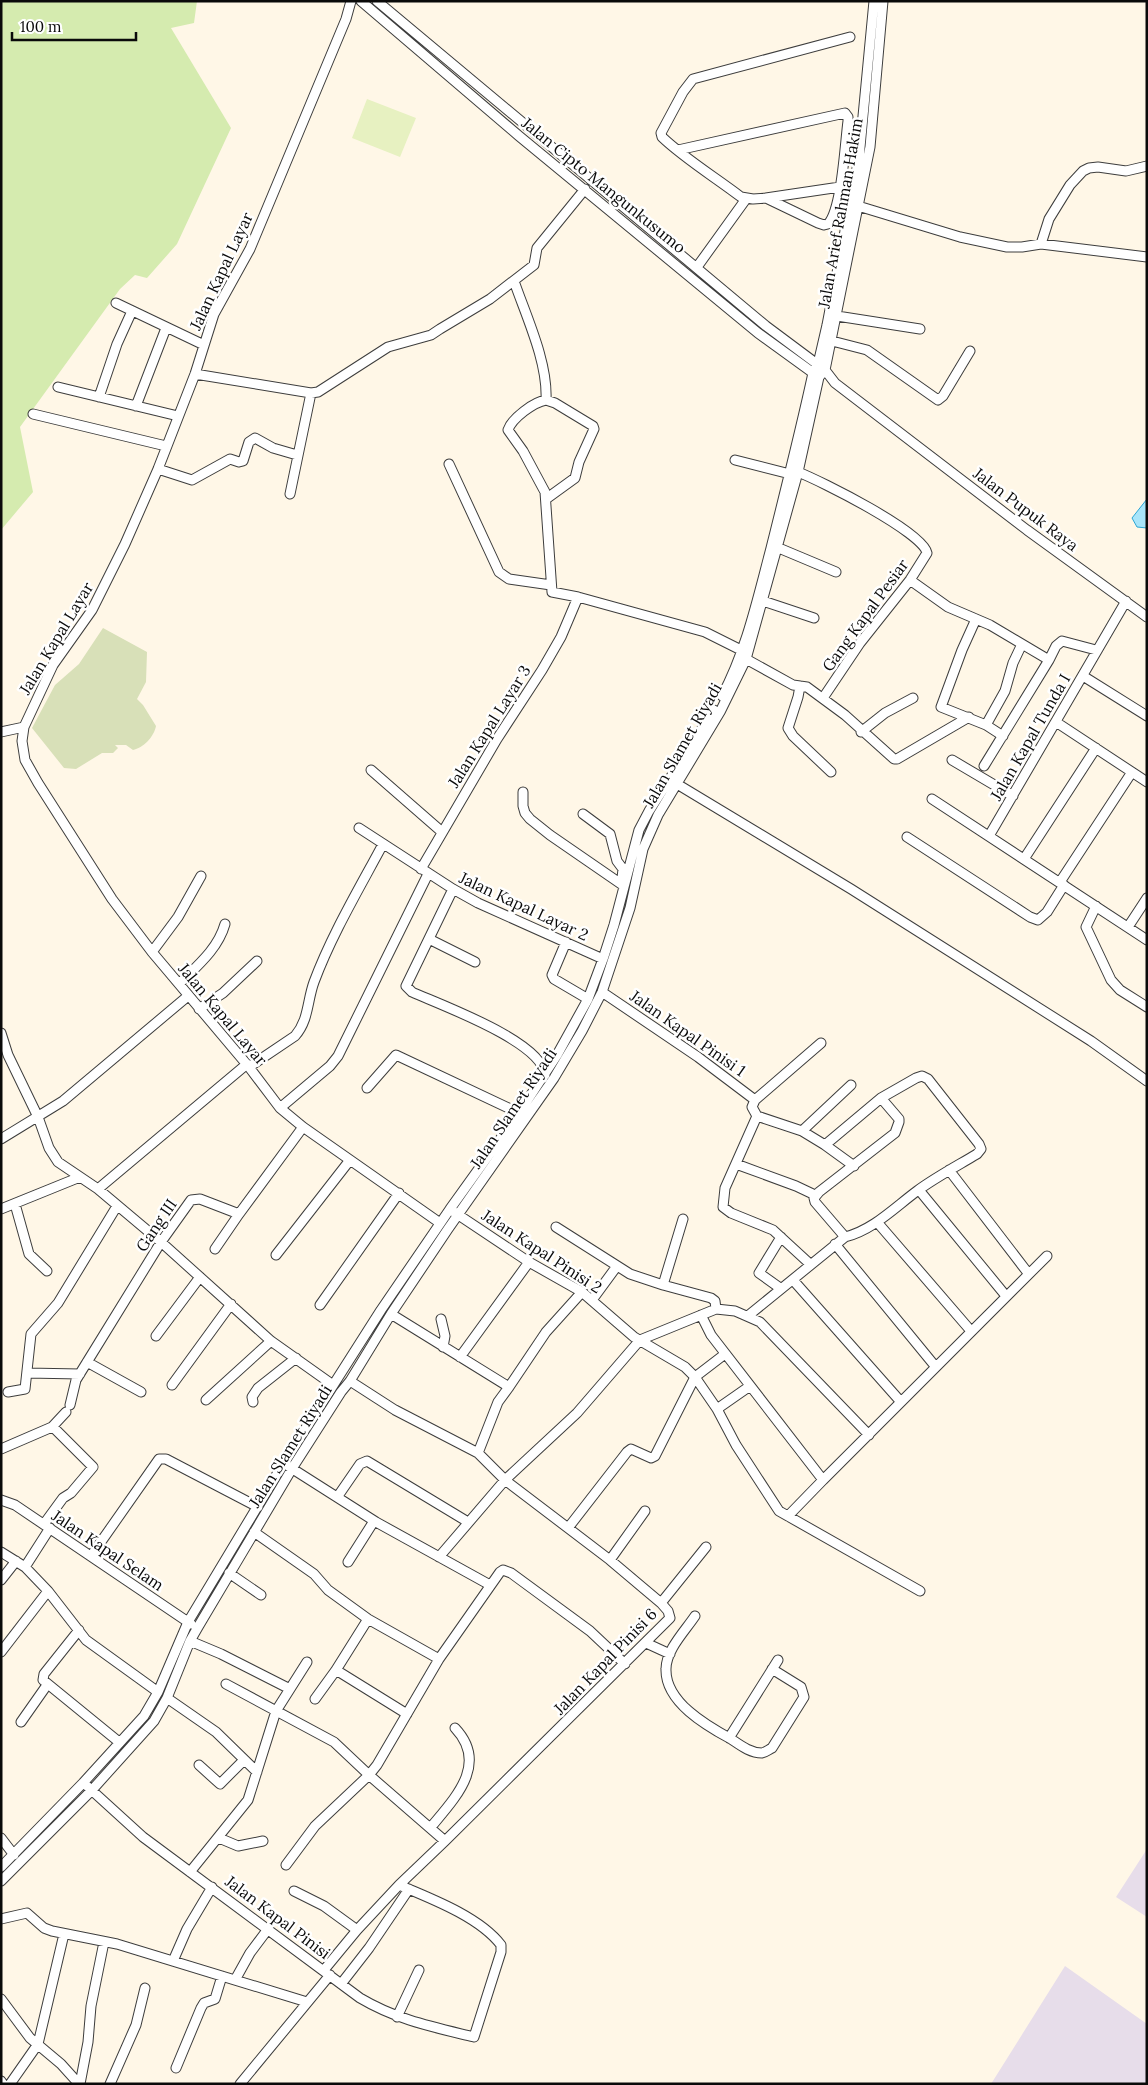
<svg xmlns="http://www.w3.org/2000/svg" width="1148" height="2085" viewBox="0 0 1148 2085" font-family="Lora,serif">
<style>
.industrial{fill:#e7ddea}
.green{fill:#d5ebaf}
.cemetery{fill:#d8e0b8}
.pitch{fill:#e7f1c1}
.water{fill:#a8e5fa;stroke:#2ba6d4}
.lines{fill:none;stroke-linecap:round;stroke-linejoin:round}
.minor-casing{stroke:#3d3d3d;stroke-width:11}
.minor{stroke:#fff;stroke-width:9}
.labels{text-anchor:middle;stroke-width:5;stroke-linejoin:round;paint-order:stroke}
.street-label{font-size:16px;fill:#0a0a0a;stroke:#fff}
</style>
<rect width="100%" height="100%" fill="#fff7e7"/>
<path class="industrial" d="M1147 1849V1917L1116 1897Z
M1065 1966 1147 2024V2084H991Z"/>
<path class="green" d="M1 1H197L194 23 171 28 231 128 177 244 147 278 135 275 120 289 20 427 33 492 1 530Z"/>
<path class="cemetery" d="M103 628 147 652 146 682 137 699 143 705 156 726C154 737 143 748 133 750L126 745H115L118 748 113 753H102L76 769 64 768 32 728 55 685 79 664Z"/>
<path class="pitch" d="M367 99 416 118 400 157 352 138Z"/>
<path class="water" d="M1147 499V528L1137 527 1132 518Z"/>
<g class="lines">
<defs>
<path id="minor" d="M351 1 346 19 250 249 214 314 195 374 158 469 125 544 92 610 53 665 24 727 22 741 25 760 38 783 112 899 152 952 249 1067 280 1108 303 1127 440 1223
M361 1 519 136 758 333 816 375
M377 1 766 326 825 370 835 383 1027 530 1147 617
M678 150 845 113 848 117V121C845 143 842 209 828 224L824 225 818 223 766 198 753 199 741 197C715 177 685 159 662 137L661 133 683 92 693 79 850 37
M766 198 840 187
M858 206 960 237 1007 247H1022L1041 244 1147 257
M1041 244 1049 219 1070 185 1083 171 1089 168 1098 167 1126 171 1147 166
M697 267 746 199
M514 281C526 316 548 362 546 400
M116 303 204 345
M837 316 920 329
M832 341 867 350 938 400 943 396 970 351
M195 374 311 393 318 392 388 347 431 335 440 329 490 299 534 265 537 248 585 189
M58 387 178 416
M99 397 117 344 132 311
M136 406 166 328
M33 414 166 446
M735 460 790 474
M449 464 499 572 509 579 551 585
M158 469 192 480 230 459 239 462 243 461 249 442 255 438 273 448 297 455
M798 472C821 481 923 532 927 553L910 580 860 643 823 698
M290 494 311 393
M546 499 575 478 579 462 594 429 593 426 555 403 546 400C534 402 512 418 508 430L523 451 545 492 552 592 578 597 705 632 743 651
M774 546 836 572
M910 580 948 607 990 625 1049 660 1056 646 1062 641 1096 650
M763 601 814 618
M976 619 962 650 941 707 986 725 1003 736
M746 659 793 685 807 687 845 715 894 759H897L969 717
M1083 676 1147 716
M800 686 798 697 788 728 793 736 831 772
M722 696C746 651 757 601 770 552 785 492 800 433 813 373L818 364 827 325 859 158 874 1
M1056 722 1147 782
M986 725 1005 691 1013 663 1022 644
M1 732 24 727
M861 732 885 713 913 698
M952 760 1013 796
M984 766 1049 660
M371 770 442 832
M677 784 851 889 1091 1041 1147 1081
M523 792V806L525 813 530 819 550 835 624 886
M932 799 1147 940
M583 814 610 834 617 861 623 869 622 878
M359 828 453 889 478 903 603 959
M989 836 1126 601
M907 837 1030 917 1038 920 1047 912 1064 885
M1024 859 1096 748
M421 869 497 739 542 670 561 637 578 597
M1060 882 1132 772
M453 889 406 986 412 992C441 1005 543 1042 545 1075
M1096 906 1086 927 1111 980 1120 990 1147 1007
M1128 927 1147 898
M429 939 475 962
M566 942 552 975 554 979 588 999
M152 952 178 917 201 876
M179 984C197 966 218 949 225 924
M602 992 698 1057 755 1100
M199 1009 223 993 257 961
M1 1033 8 1055 38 1117 49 1148 58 1162 98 1189 161 1242 271 1341 333 1385
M249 1067 295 1036C309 1020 307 1001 314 982 332 934 359 889 383 844
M367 1088 396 1055 519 1113
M280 1108 330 1066 338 1056 428 874
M757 1116 725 1188 723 1207 731 1213 773 1230 810 1264
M802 1131 851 1085
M1 1139 63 1101 188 996
M825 1145 854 1166
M736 1164 796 1186 815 1195
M949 1170 1028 1273
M98 1189 247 1064
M919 1190 1006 1296
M15 1204 29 1254 47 1271
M1 1209 80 1177
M454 1212 529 1262 582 1292 634 1337 685 1367 695 1377 717 1409 736 1445 779 1511 920 1591
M877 1222 971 1331
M556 1227 630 1274 663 1285 711 1298 715 1301 716 1309
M845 1237 815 1202 814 1198 819 1192 895 1133 899 1122V1119L881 1098
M835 1244 935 1366
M215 1249 239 1214
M276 1255 350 1160
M793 1280 901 1402
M663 1285 683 1219
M780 1288 759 1273 781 1237
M592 1300 617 1266
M320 1305 399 1193
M391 1314 509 1387 498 1402 478 1453
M701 1315 711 1335 823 1480 788 1516
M749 1315 845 1237C873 1230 894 1208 917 1191 936 1177 957 1166 977 1154L981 1149 979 1144 928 1079 922 1076 916 1078 881 1098 825 1145 802 1131 757 1116 752 1107 755 1100 821 1043
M441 1319 445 1336 443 1347
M156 1336 200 1277
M460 1357 529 1262
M87 1362 141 1392
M27 1373 80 1374
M172 1385 231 1304
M509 1387 546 1332 582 1292
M8 1392 25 1389 31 1334 58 1303 117 1206
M206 1400 271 1341
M253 1402 252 1397 258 1388 296 1358
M70 1405 76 1380 161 1242 191 1200 200 1199 239 1214 303 1127
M717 1409 750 1386
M1 1449 52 1427 66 1412
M288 1466 376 1522 490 1585
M823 1480 1047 1256
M338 1496 360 1464 367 1461 468 1522
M1 1500 15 1505 191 1624
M44 1524 63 1498 71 1493 93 1467 53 1427
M568 1528 627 1452 631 1449 651 1458 655 1456 695 1377 725 1354
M254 1532 314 1574 328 1590 368 1619 439 1659
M1 1552 25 1567 48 1591 86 1640 158 1692
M91 1556 159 1459H166L258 1507
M439 1557 505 1480 577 1413 640 1340 716 1309 735 1311 760 1322 869 1435
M610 1560 645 1511
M348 1562 374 1521
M25 1567 50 1528
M229 1573 261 1595
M1 1580 16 1561
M661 1603 706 1547
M695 1616C685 1631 666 1650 666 1669 665 1702 707 1726 731 1739 740 1745 750 1753 762 1753 766 1752 768 1750 772 1748L804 1697 801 1687 772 1669
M79 1630 44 1674 43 1680 119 1742
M190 1641 221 1654 290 1689
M646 1643 670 1654
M1 1652 48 1591
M336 1670 407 1714
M226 1684 334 1742 369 1775 445 1841
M167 1698 216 1732 257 1772
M315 1699 336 1670 368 1619
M21 1722 47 1685
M729 1738 778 1660
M199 1765 220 1784 244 1760
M87 1786 143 1837 360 1998C397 2020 433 2027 474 2037L501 1952V1945C480 1917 430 1898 399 1885
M431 1827C455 1798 489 1764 455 1728
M1 1838 14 1855
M219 1838 238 1846 263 1841
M286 1865 315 1826 369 1775 377 1765 439 1659 500 1572 503 1570 511 1573 590 1631 625 1664
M1 1867 83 1783 144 1716 158 1692 188 1622 283 1464 381 1310 450 1209 519 1113 557 1055 588 999 603 959 614 925 639 830 649 811 714 710
M190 1872 248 1800 276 1711 307 1662
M1 1881 92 1790 154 1721 167 1698 190 1641 198 1627 293 1467 341 1392 350 1381 391 1314 448 1229 554 1078 582 1031 602 992 630 908 643 849 658 815 720 712 746 659 798 472 819 377 825 370 870 147 883 1
M294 1891 324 1906 357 1930
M1 1919 27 1913 44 1928 52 1931 117 1944 307 2002
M173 1961 187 1929 212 1887
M324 1970 357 1930 399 1885 445 1841 670 1618 668 1611 661 1603 610 1560 505 1480 478 1453 395 1410 350 1381
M235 1980 250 1953 268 1929
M341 1984 369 1948 409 1889
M1 1999 30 2038 61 2064 79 2084
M397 2017 419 1970
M176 2068 201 2008 204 2003 215 1999 222 1976
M1 2081 3 2084
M10 2084 38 2044 64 1934
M80 2084 88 2042 91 2006 104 1942
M110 2084 136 2025 145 1988
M240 2084 330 1975"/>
</defs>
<use href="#minor" class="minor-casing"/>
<use href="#minor" class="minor"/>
</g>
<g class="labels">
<g class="street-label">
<text transform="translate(604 185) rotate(39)" y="6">Jalan Cipto Mangunkusumo</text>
<text transform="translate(840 213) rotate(-80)" y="6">Jalan Arief Rahman Hakim</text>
<text transform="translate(221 271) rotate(-65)" y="6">Jalan Kapal Layar</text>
<text transform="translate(1026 509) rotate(37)" y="6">Jalan Pupuk Raya</text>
<text transform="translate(865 615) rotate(-54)" y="6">Gang Kapal Pesiar</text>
<text transform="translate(56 638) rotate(-59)" y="6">Jalan Kapal Layar</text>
<text transform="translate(489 726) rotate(-58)" y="6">Jalan Kapal Layar 3</text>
<text transform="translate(1030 737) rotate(-60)" y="6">Jalan Kapal Tunda I</text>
<text transform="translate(682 745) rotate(-60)" y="6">Jalan Slamet Riyadi</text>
<text transform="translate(524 906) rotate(25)" y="6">Jalan Kapal Layar 2</text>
<text transform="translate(223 1014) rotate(50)" y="6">Jalan Kapal Layar</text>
<text transform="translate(688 1033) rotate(35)" y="6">Jalan Kapal Pinisi 1</text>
<text transform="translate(513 1108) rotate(-56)" y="6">Jalan Slamet Riyadi</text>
<text transform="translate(156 1225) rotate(-56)" y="6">Gang III</text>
<text transform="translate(542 1251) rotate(33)" y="6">Jalan Kapal Pinisi 2</text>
<text transform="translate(290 1446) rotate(-58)" y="6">Jalan Slamet Riyadi</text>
<text transform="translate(108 1550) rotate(34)" y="6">Jalan Kapal Selam</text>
<text transform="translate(605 1661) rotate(-46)" y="6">Jalan Kapal Pinisi 6</text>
<text transform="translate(278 1917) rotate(37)" y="6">Jalan Kapal Pinisi</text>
</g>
</g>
<rect width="1148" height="2085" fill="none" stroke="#0a0a0a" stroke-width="5"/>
<path d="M12 32v8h124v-8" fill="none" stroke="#0a0a0a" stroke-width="2.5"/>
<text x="20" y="32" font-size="15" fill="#0a0a0a" stroke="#ffffff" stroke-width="4" paint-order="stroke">100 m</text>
</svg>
